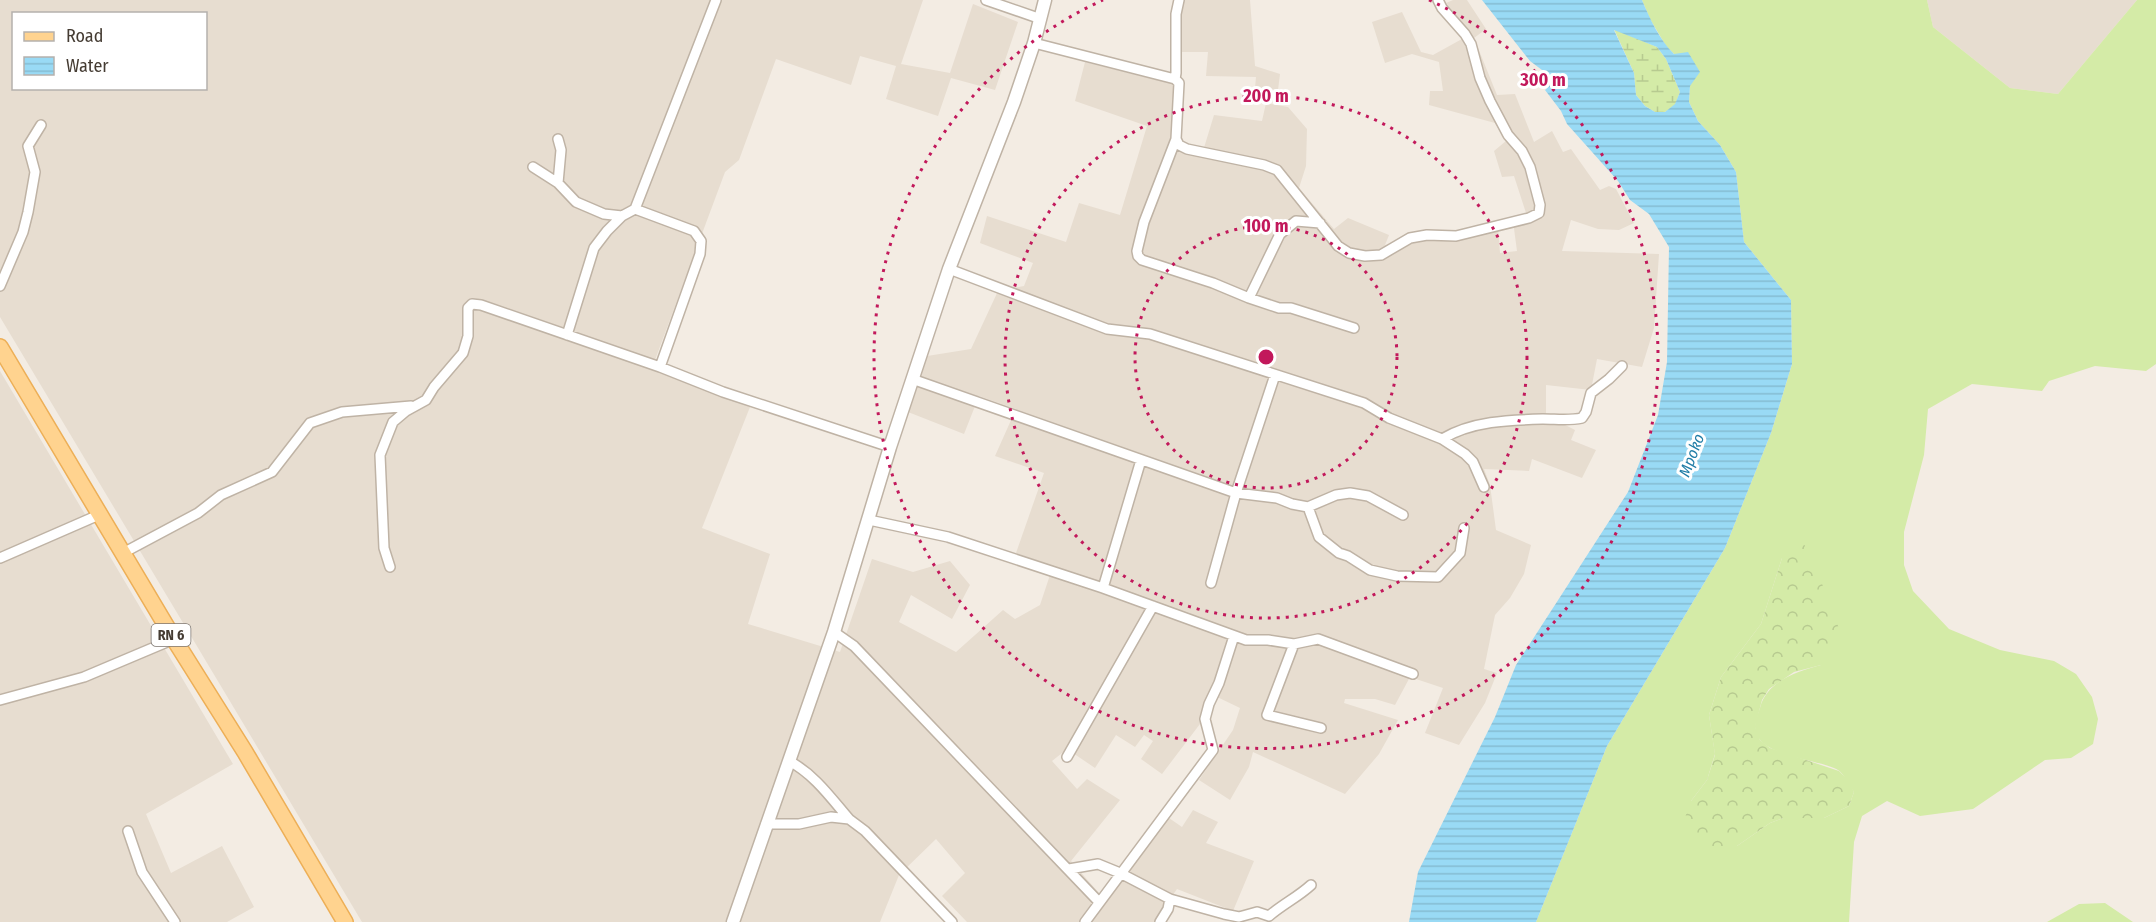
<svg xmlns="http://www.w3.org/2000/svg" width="2156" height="922" viewBox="0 0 2156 922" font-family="'Fira Sans Condensed',sans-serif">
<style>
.residential{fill:#e7ddd0;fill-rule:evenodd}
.grass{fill:#d4eba7;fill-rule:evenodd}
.forest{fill:url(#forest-crowns)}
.wetland{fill:url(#wetland-marsh)}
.water{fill:url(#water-rules);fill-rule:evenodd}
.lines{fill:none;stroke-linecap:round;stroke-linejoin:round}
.minor-casing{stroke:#bfb3a5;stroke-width:12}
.tertiary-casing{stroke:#bfb3a5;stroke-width:15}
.primary-casing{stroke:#edaf57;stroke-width:18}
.minor{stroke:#fff;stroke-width:9}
.tertiary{stroke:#fff;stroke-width:12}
.primary{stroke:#ffd38f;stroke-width:15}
.ring{fill:none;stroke:#c2185b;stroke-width:3;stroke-dasharray:3 6}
.labels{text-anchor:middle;stroke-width:6;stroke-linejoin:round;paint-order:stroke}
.shield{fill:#fff;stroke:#7d7670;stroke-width:1.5}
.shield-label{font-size:14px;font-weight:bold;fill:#453c33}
.water-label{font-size:16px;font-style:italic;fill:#227ea7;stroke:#fff}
.centre{fill:#c2185b;stroke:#fff;stroke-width:3}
.ring-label{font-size:18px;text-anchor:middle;font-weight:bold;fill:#c2185b;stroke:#fff;stroke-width:6;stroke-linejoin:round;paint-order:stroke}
</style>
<defs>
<pattern id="forest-crowns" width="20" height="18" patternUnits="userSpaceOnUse" patternTransform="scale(1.5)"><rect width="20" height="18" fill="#d4eba7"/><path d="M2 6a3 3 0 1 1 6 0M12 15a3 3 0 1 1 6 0" fill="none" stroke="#b7ca90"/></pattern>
<pattern id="wetland-marsh" width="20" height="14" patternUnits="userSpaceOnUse" patternTransform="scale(1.5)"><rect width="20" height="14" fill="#d4eba7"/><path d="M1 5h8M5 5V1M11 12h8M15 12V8" fill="none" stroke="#b7ca90"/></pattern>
<pattern id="water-rules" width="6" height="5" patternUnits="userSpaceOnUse" patternTransform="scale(1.5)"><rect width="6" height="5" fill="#99daf5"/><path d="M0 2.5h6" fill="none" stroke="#85bcd2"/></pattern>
</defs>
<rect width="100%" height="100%" fill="#f3ece3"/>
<path class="residential" d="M0 0H923L901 64 950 73 973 4 1018 22 995 90 951 78 938 116 886 99 896 66 860 56 851 85 776 59 739 160 725 172 652 368 750 407 702 528 770 554 748 624 840 652 872 559 913 572 950 561 970 585 952 619 911 595 899 622 956 652 1003 610 1015 619 1040 605 1053 566 1016 553 1044 473 995 456 1016 409 979 396 964 434 908 412 927 356 971 349 998 291 1024 286 1033 263 980 243 987 216 1066 242 1079 203 1120 215 1147 126 1075 101 1085 62 1177 85 1174 141 1203 151 1214 115 1262 121 1266 103 1288 107 1307 129 1306 166 1299 188 1334 229 1348 218 1389 235 1385 245 1498 227 1500 253 1517 251 1513 221 1527 216 1514 176 1502 177 1494 151 1506 141 1495 123 1429 105 1430 91H1443L1439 62 1412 54 1385 63 1372 22 1402 12 1421 52 1433 55 1471 34 1446 3 1453 0H1467L1486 29 1474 38 1497 95 1515 94 1534 142 1552 131 1563 152 1571 149 1600 190 1609 186 1616 189 1634 223 1619 230 1598 229 1571 220 1562 251 1659 254 1654 328 1642 367 1597 359 1591 390 1546 385V415L1575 430 1571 440 1596 450 1582 478 1532 459 1529 471 1484 469 1490 485 1496 530 1531 545 1524 574 1510 598 1495 615 1484 669 1497 673 1485 703 1459 745 1425 733 1443 688 1410 677 1395 705 1375 699H1345L1344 703 1398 720 1379 754 1345 794 1253 752 1249 767 1230 800 1199 780 1233 730 1240 708 1213 695 1203 720 1162 774 1141 759 1153 741 1144 735 1135 747 1116 735 1095 768 1067 749 1052 761 1077 789 1087 779 1120 800 1071 861 1105 900 1169 818 1182 827 1193 810 1218 822 1206 843 1254 861 1233 911 1177 889 1155 921 1156 922H967L942 896 965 873 936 839 899 875 880 922H362L0 317ZM14 14H206V88H14Z
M1180 0H1250L1255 66 1280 74 1278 90 1255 88 1256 77 1206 76 1208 52H1178Z
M1927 0H2137L2058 94 2010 88 1933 27Z
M0 371 233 764 146 814 171 873 222 846 254 907 227 922H0Z"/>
<path class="grass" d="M1642 0H1927L1933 27 2010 88 2058 94 2137 0H2156V364L2146 371 2095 366 2049 381 2042 391 1972 384 1928 409 1924 455 1904 532V565L1913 591 1949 629 2000 650 2054 661 2076 674 2092 697 2098 719 2093 744 2071 758 2045 760 1973 809 1920 816 1887 801 1862 816 1854 842 1849 922H1536L1607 746 1725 548 1771 433 1792 364 1791 300 1744 242 1736 172 1720 145 1698 121 1689 102 1690 86 1674 54 1666 46 1650 19ZM1782 558 1821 665C1796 672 1767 681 1760 708 1758 714 1755 721 1755 727 1756 757 1817 758 1838 770 1844 774 1850 786 1854 792L1849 806 1824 818H1783L1770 823 1737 846 1691 801 1707 780 1715 754 1709 715 1721 677 1761 624Z
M2105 903 2133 922H2047L2079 904Z"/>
<path class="forest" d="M1803 543 1810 553 1835 617 1839 629 1837 644 1831 656 1821 665 1794 672 1769 689 1762 700 1755 727 1760 740 1770 748 1839 771 1849 781 1854 792 1849 806 1824 818H1783L1770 823 1737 846 1724 849H1711L1688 837 1682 826 1691 801 1707 780 1715 755 1709 715 1721 677 1761 624 1782 558 1791 546Z"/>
<path class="wetland" d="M1614 29 1657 47 1666 59 1680 92 1675 105 1665 112H1655L1645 106 1636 95 1634 73Z"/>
<path class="water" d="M1482 0H1642C1650 19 1659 39 1674 54L1688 52 1700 72 1690 86 1689 102 1698 121 1720 145 1736 172 1744 242 1791 300 1792 364 1771 433 1725 548 1607 746 1536 922H1409L1418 872 1495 717 1516 665 1628 492 1658 415 1667 362 1669 247 1649 214 1630 200 1618 181 1567 124 1561 111 1545 90 1550 85 1546 73 1530 61ZM1614 30 1657 47 1666 59 1680 92 1675 104 1665 112H1655L1645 106 1636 95 1634 73Z"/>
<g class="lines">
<defs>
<path id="minor" d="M986 0 1041 19
M1034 43 1175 79 1176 73V14L1179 0
M1175 79 1179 83 1176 139 1179 145 1187 149 1264 165 1277 170 1338 246 1349 253 1365 256 1381 255 1410 238 1427 235 1456 236 1529 218 1539 213 1540 205 1530 167 1522 151 1508 135 1490 101 1480 78 1471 44 1465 34 1442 8 1438 0
M558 139 561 150 558 183
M1176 139 1144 222 1137 251 1138 256 1142 260 1213 283 1249 298 1279 308H1291L1354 328
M533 167 558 183 576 202 604 214 622 216
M949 269 1107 329 1150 334 1364 403 1389 418 1442 439 1465 454 1473 462 1484 487
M0 286 23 232 28 212 35 172 28 146 41 125
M1249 298 1280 234 1296 221 1320 223
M567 335 594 248 607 231 622 216 635 209
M660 367 700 254 701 241 694 231 635 209 716 0
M912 379 1236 493 1277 498 1292 504 1308 507 1336 495 1350 493 1368 496 1403 515
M1442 439C1472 421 1509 420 1543 419 1556 419 1569 421 1582 418L1586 412 1591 393 1609 379 1622 366
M1308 507 1319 537 1339 553 1348 556 1370 570 1397 576 1438 577 1460 553 1464 528
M869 520 948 537 1103 588 1246 640H1268L1294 644 1318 639 1413 674
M123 553 198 513 221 495 272 472 310 423 342 412 411 406
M0 558 101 514
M390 567 384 548 380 455 393 422 406 411 426 400 434 387 463 353 468 336V308L472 304 481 305 660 367 723 392 890 447
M1211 583 1236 493 1275 375
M1103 588 1141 460
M834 632 854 646 1099 902
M1294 644 1267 715 1321 728
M0 700 84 677 174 639
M1067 757 1153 606
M789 761C814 774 831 798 849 819
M766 824H799L831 817 849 819 865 831 952 922
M128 831 142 872 175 922
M1069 869 1098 864 1120 873 1170 899 1224 914 1239 917 1257 912 1269 916C1283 904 1298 897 1311 885
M1085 922 1213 750 1205 719 1209 704 1219 683 1234 636
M1160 922 1168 909 1170 899"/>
<path id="tertiary" d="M733 922 834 632 890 447 949 269 1014 102 1034 43 1045 0"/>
<path id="primary" d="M0 347 174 639 245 752 345 922"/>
</defs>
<use href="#minor" class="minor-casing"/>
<use href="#tertiary" class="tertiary-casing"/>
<use href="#primary" class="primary-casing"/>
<use href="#minor" class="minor"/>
<use href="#tertiary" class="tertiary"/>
<use href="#primary" class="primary"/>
</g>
<g class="ring">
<circle cx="1266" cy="357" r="131"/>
<circle cx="1266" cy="357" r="261"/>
<path d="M1429 0A392 392 0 1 1 1103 0"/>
</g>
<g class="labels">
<rect class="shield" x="151.5" y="624" width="39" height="22" rx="4.5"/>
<g class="shield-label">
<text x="171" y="640">RN 6</text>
</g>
<g class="water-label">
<text transform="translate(1691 455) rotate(-69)" y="6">Mpoko</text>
</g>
</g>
<circle cx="1266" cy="357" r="9" class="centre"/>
<g class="ring-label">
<text x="1543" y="86">300 m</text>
<text x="1266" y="102">200 m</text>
<text x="1266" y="232">100 m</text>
</g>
<rect x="12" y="12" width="195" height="78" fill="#ffffff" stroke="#b5b1ad" stroke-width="1.5"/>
<rect x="24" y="32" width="30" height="9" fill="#ffd38f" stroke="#b5b1ad" stroke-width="1.5"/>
<text x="66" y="42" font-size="18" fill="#453c33">Road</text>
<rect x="24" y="57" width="30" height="18" fill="url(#water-rules)" stroke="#b5b1ad" stroke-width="1.5"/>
<text x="66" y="72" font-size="18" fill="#453c33">Water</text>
</svg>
